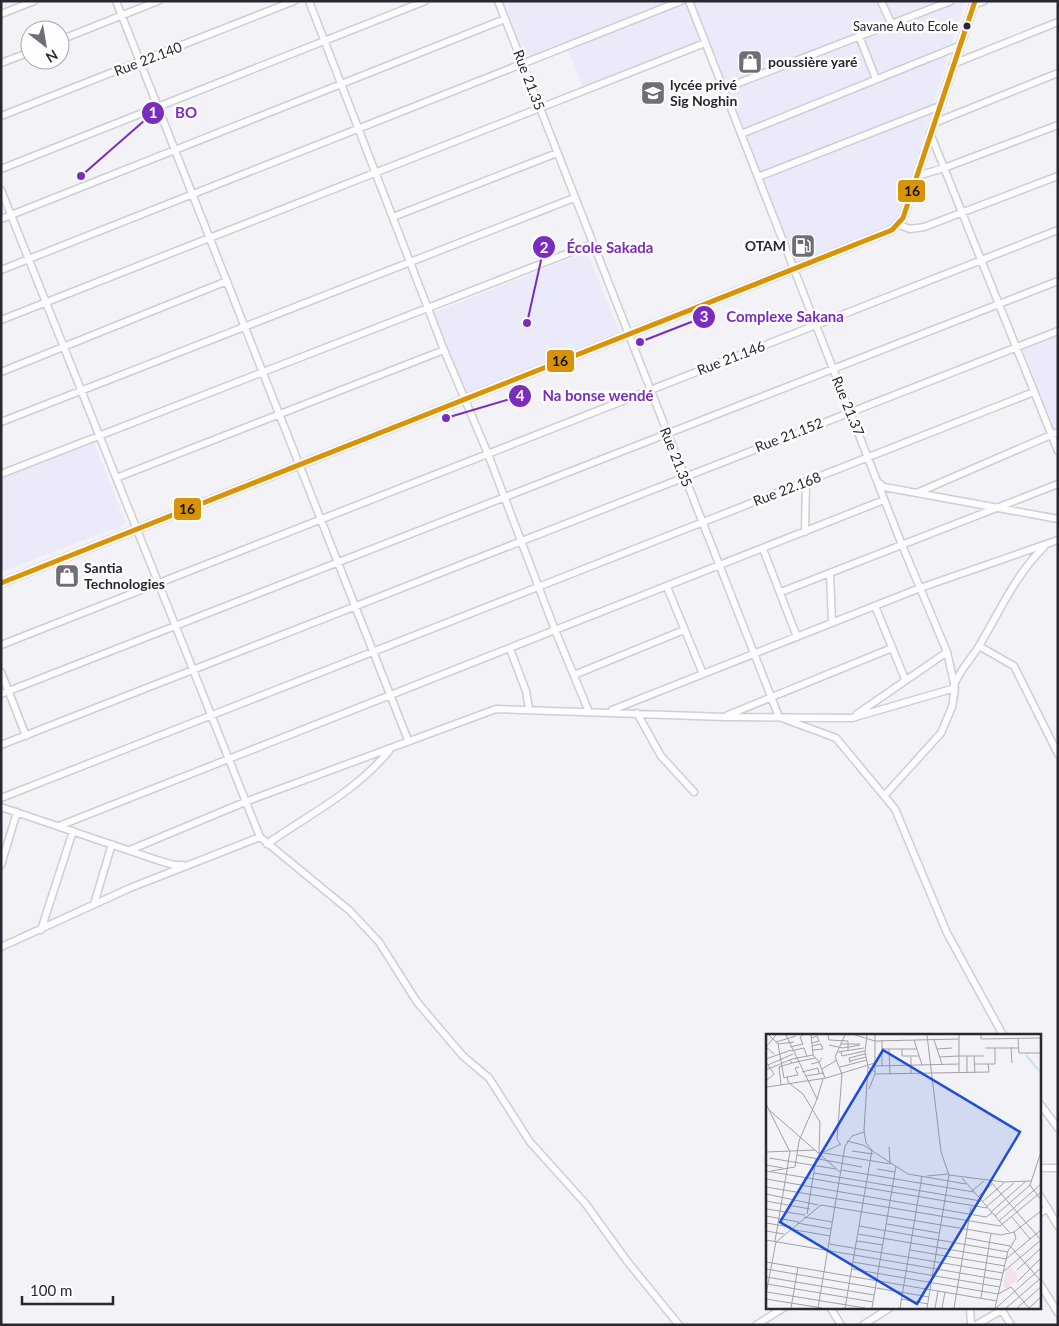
<svg xmlns="http://www.w3.org/2000/svg" width="1059" height="1326" viewBox="0 0 1059 1326" font-family="Lato,sans-serif">
<style>
.built{fill:#ebeafb}
.lines{fill:none;stroke-linecap:round;stroke-linejoin:round}
.minor-casing{stroke:#cfced6;stroke-width:9}
.tertiary-casing{stroke:#cfced6;stroke-width:10}
.minor{stroke:#fdfdfe;stroke-width:6}
.tertiary{stroke:#fdfdfe;stroke-width:8}
.bus-1-casing{stroke:#fefefe;stroke-width:9}
.bus-1{stroke:#d89308;stroke-width:5}
.bus-dot{fill:#282732;stroke:#fefefe;stroke-width:2}
.labels{text-anchor:middle;stroke-width:5;stroke-linejoin:round;paint-order:stroke}
.bus-label{font-size:13px;fill:#282732;stroke:#fefefe;text-anchor:end}
.street-label{font-size:14px;fill:#282732;stroke:#fefefe}
.poi-label{font-size:14px;font-weight:bold;fill:#282732;stroke:#fefefe;text-anchor:start}
.inset-river{fill:none;stroke:#cce4f6;stroke-width:2.5}
.inset-road{fill:none;stroke:#a1a1a8;stroke-width:1}
.view{fill:#1d4ed8;fill-opacity:0.15;stroke:#1d4ed8;stroke-width:2.5}
.inset-edge{fill:none;stroke:#282732;stroke-width:2.5}
.leader{fill:none;stroke:#7b2cbf;stroke-width:2}
.callout-dot{fill:#7b2cbf;stroke:#fefefe;stroke-width:2}
.mark-label{font-size:15px;text-anchor:middle;font-weight:bold;fill:#fff}
.callout-label{font-size:15px;text-anchor:middle;font-weight:bold;fill:#7b2cbf;stroke:#fefefe;stroke-width:5;stroke-linejoin:round;paint-order:stroke}
.line-badge{stroke:#fefefe;stroke-width:2}
.pale-badge-label{font-size:14px;text-anchor:middle;font-weight:bold;fill:#111}
</style>
<rect width="100%" height="100%" fill="#f2f2f7"/>
<path class="built" d="M500 1H877L886 22 725 85 707 40 583 88 565 42 523 58Z
M884 1H965L898 220 889 229 796 266 726 90 893 25Z
M587 252 620 334 466 395 433 313Z
M1058 336V429L1053 431 1023 349Z
M94 443 126 524 1 572V479Z"/>
<g class="lines">
<defs>
<path id="minor" d="M116 1 408 740
M309 1 444 350 488 454 555 630 589 712
M498 1 779 717 836 738 895 809 947 933 1003 1035
M689 1 902 545 947 652 955 688 952 707 941 733 884 796
M881 1 891 23
M973 5 984 1
M1 14 34 1
M859 36 876 79
M60 40 158 1
M1 63 30 52
M953 64 1058 22
M723 89 951 1
M1 116 294 1
M934 123 1058 73
M930 133 1058 451
M741 134 959 46
M1 169 425 1
M917 176 944 168 1058 125
M758 177 940 106
M1 190 260 837 350 911 379 942 417 1002 463 1056 489 1078 530 1142 585 1203 627 1261 679 1325
M393 217 557 153
M1 219 505 19
M899 225 910 229 924 227 1058 176
M1 270 681 1
M1 320 705 43
M1 372 227 281
M1 422 574 198
M1 474 592 244
M116 478 444 350
M879 483 884 487 1058 519
M919 492 1058 432
M805 532 806 481
M763 549 797 637
M830 573 832 623
M667 587 703 674
M781 592 1058 484
M875 606 905 679
M1 645 1058 230
M979 646 1014 666 1058 754
M510 649 526 691 529 709
M1 672 26 736
M574 675 684 630
M954 685C960 670 971 659 979 646 999 613 1015 575 1044 547
M1 694 1058 281
M612 710 920 588 1058 540
M637 713 661 756 694 792
M857 714 947 652
M728 715 892 648
M1 745 1058 331
M1 798 1034 392
M1 807 157 860 174 865H183
M59 826 884 500
M267 844C311 813 354 793 389 751
M130 850 245 802 496 709 725 717 852 718 955 688
M1 865 17 812
M94 904 112 844
M41 930 73 831
M1 947 130 888 260 837
M1040 1104 1058 1128
M1040 1168H1058
M1040 1196 1058 1226
M1040 1213 1048 1208
M1040 1284 1058 1313
M830 1307 841 1325
M970 1307 971 1325
M1000 1307 1011 1325
M756 1325 785 1307
M863 1325 891 1307
M976 1325 1002 1310"/>
<path id="tertiary" d="M1 583 892 230 903 218 975 1"/>
</defs>
<use href="#minor" class="minor-casing"/>
<use href="#tertiary" class="tertiary-casing"/>
<use href="#minor" class="minor"/>
<use href="#tertiary" class="tertiary"/>
<defs>
<path id="bus-1" d="M1 583 892 230 903 218 975 1"/>
</defs>
<use href="#bus-1" class="bus-1-casing"/>
<use href="#bus-1" class="bus-1"/>
</g>
<defs>
<symbol id="shop-square" viewBox="-11 -11 22 22"><rect x="-9" y="-9" width="18" height="18" rx="4" fill="#6f6e77" stroke="#fefefe"/><path d="M-5-2.5h2.3a2.7 3.5 0 0 1 5.4 0H5L5.5 6h-11ZM-1.5-2.5h3a1.5 2.3 0 0 0-3 0Z" fill="#fff"/></symbol>
<symbol id="school-square" viewBox="-11 -11 22 22"><rect x="-9" y="-9" width="18" height="18" rx="4" fill="#6f6e77" stroke="#fefefe"/><path d="M0-5L7-2L0 1L-7-2ZM-4 1L0 2.5L4 1V4Q0 6-4 4Z" fill="#fff"/></symbol>
<symbol id="fuel-square" viewBox="-11 -11 22 22"><rect x="-9" y="-9" width="18" height="18" rx="4" fill="#6f6e77" stroke="#fefefe"/><path d="M-5.5-6h7V0h2V4h1.3V-2.5L3-4.5l.8-.8L6-3V5H2.5V1h-1V6h-7ZM-4.2-4.7v3.2H.2V-4.7Z" fill="#fff"/></symbol>
</defs>
<g fill-rule="evenodd">
<use href="#shop-square" x="736" y="48" width="28" height="28"/>
<use href="#school-square" x="639" y="79" width="28" height="28"/>
<use href="#fuel-square" x="789" y="232" width="28" height="28"/>
<use href="#shop-square" x="53" y="562" width="28" height="28"/>
</g>
<circle class="bus-dot" cx="967" cy="26" r="4.5"/>
<g class="labels">
<g class="bus-label">
<text x="958" y="31">Savane Auto Ecole</text>
</g>
<g class="street-label">
<text transform="translate(148 59) rotate(-21)" y="5">Rue 22.140</text>
<text transform="translate(529 80) rotate(69)" y="5">Rue 21.35</text>
<text transform="translate(731 358) rotate(-21)" y="5">Rue 21.146</text>
<text transform="translate(848 406) rotate(68)" y="5">Rue 21.37</text>
<text transform="translate(789 435) rotate(-21)" y="5">Rue 21.152</text>
<text transform="translate(676 457) rotate(68)" y="5">Rue 21.35</text>
<text transform="translate(787 489) rotate(-21)" y="5">Rue 22.168</text>
</g>
<g class="poi-label">
<text x="768" y="67">poussière yaré</text>
<text x="670" y="90">lycée privé<tspan x="670" dy="16">Sig Noghin</tspan></text>
<text x="786" y="251" text-anchor="end">OTAM</text>
<text x="84" y="573">Santia<tspan x="84" dy="16">Technologies</tspan></text>
</g>
</g>
<g transform="translate(766 1034)">
<rect width="275" height="275" fill="#f2f2f7"/>
<path d="M245 232 252 244 242 255 237 253 240 236Z" fill="#f4e1ee"/>
<path class="inset-river" d="M260 21 275 39"/>
<path class="inset-road" d="M3 1 12 10 18 44 21 43 23 50M45 1 47 21M62 1 63 6 82 7V17M89 1 109 7 193 5M101 1 99 18 102 33 109 38M161 1 175 118 183 141 161 274M193 1V22H218M215 1V5L275 4M45 4 51 2 53 7 46 9M252 5 253 19H275M116 6V32M148 6 156 31M168 6 176 30M10 8 30 2M12 10 28 8M75 10H94M63 11 77 14 94 11M46 12 55 10 57 15 47 16M24 13 37 10 34 3 37 1M245 13 246 29M219 14H252M116 15H151M123 15 124 40M136 15V22H153M171 15 186 14M25 17 38 14 41 23M72 18 98 14M75 18 76 22 99 17M8 20 0 13 10 1M201 22V39M208 22 209 39M173 23 193 22V39M0 25 25 16M84 27 100 23M0 28 8 40 0 47M26 29 49 24M84 29 83 24 99 20M45 30 53 28 59 44M209 30H229V14M2 31 27 20M109 32 193 30M74 33 101 26M56 35 71 26M0 36 26 25 47 21 53 28 56 24M36 38 52 34 53 39M109 40 223 38 222 30M145 40V23M39 42 58 39M21 43 32 41 29 34 33 33M24 50 37 60 54 88 53 117M15 51 13 33 26 29 24 26M1 53 60 44 109 29M103 55 109 40V1M51 65 57 45M0 70 24 118 9 207M2 75 74 138M81 107 97 111 142 140 200 150M74 110 71 105 76 40 69 23 79 1M123 113 124 128M86 117 107 120M0 118 49 116M52 118 125 130M58 118 75 110M275 118 264 151 275 166M31 121 96 133M3 124 70 135M0 131 17 134M111 135 129 138M75 136 208 158M0 137 221 174M5 137 29 133 33 107 51 65 20 1M48 139 215 167M183 141 238 148 265 147M161 142 182 140M196 144 243 198M0 145 220 183 226 179M224 147 275 206M0 153 234 192 275 158M206 157 218 147M0 160 52 171M212 163 226 150M0 167 44 175M216 168 238 149M220 173 248 149M0 175 39 181M225 178 259 148M41 180 50 125M0 182 33 188M229 182 264 151M38 183 66 188M246 183 264 205M233 187 275 150M0 189 25 193M31 189 65 195M121 190 173 199M93 192 242 218M24 195 64 202M0 197 18 200M248 198 275 177M92 200 240 225 275 196M200 204 244 212 275 247M0 206 235 246M91 207 117 211M63 210 237 239M144 216 239 232M0 228 231 267M87 228 234 253M0 235 163 263M86 235 232 260 245 253 263 274M251 236 275 214M238 237 275 206M0 243 108 261M251 248 275 224M1 250 107 268M1 258 99 274M0 260 10 208 55 171 235 201 248 198 250 204 242 217 229 274M215 264 225 199M0 265 56 274M135 265 162 270M25 274 32 233M52 274 79 112 86 102 98 98M79 274 106 116 100 109 98 96 102 33M106 274 130 132M134 274 156 142M169 274 172 257M176 274 179 258M188 274 205 173M230 274 275 234M240 274 275 244M251 274 275 253M263 274 275 263"/>
<path class="view" d="M117 16 254 98 151 270 14 188Z"/>
<rect width="275" height="275" class="inset-edge"/>
</g>
<path class="leader" d="M81 176L153 113M527 323L544 247M640 342L704 317M446 418L520 396"/>
<g class="callout-dot">
<circle cx="81" cy="176" r="5"/>
<circle cx="527" cy="323" r="5"/>
<circle cx="640" cy="342" r="5"/>
<circle cx="446" cy="418" r="5"/>
<circle cx="153" cy="113" r="12"/>
<circle cx="544" cy="247" r="12"/>
<circle cx="704" cy="317" r="12"/>
<circle cx="520" cy="396" r="12"/>
</g>
<g class="mark-label">
<text x="153" y="118">1</text>
<text x="544" y="253">2</text>
<text x="704" y="322">3</text>
<text x="520" y="401">4</text>
</g>
<g class="callout-label">
<text x="186" y="118">BO</text>
<text x="610" y="253">École Sakada</text>
<text x="785" y="322">Complexe Sakana</text>
<text x="598" y="401">Na bonse wendé</text>
</g>
<g class="line-badge">
<rect x="897" y="179" width="29" height="24" rx="5" fill="#d89308"/>
<rect x="546" y="349" width="29" height="24" rx="5" fill="#d89308"/>
<rect x="173" y="497" width="29" height="24" rx="5" fill="#d89308"/>
</g>
<g class="pale-badge-label">
<text x="912" y="196">16</text>
<text x="560" y="366">16</text>
<text x="187" y="514">16</text>
</g>
<rect width="1059" height="1326" fill="none" stroke="#282732" stroke-width="5"/>
<g transform="translate(45 45) rotate(149)"><circle r="24" fill="#fefefe" stroke="#a8a8ac"/>
<path d="M0-4L9 19L0 12L-9 19Z" fill="#6f6e77"/>
<text y="-8" font-size="14" font-weight="bold" text-anchor="middle" fill="#282732">N</text>
</g>
<path d="M22 1296v8h91v-8" fill="none" stroke="#282732" stroke-width="2.5"/>
<text x="30" y="1296" font-size="15" fill="#282732" stroke="#fefefe" stroke-width="4" paint-order="stroke">100 m</text>
</svg>
